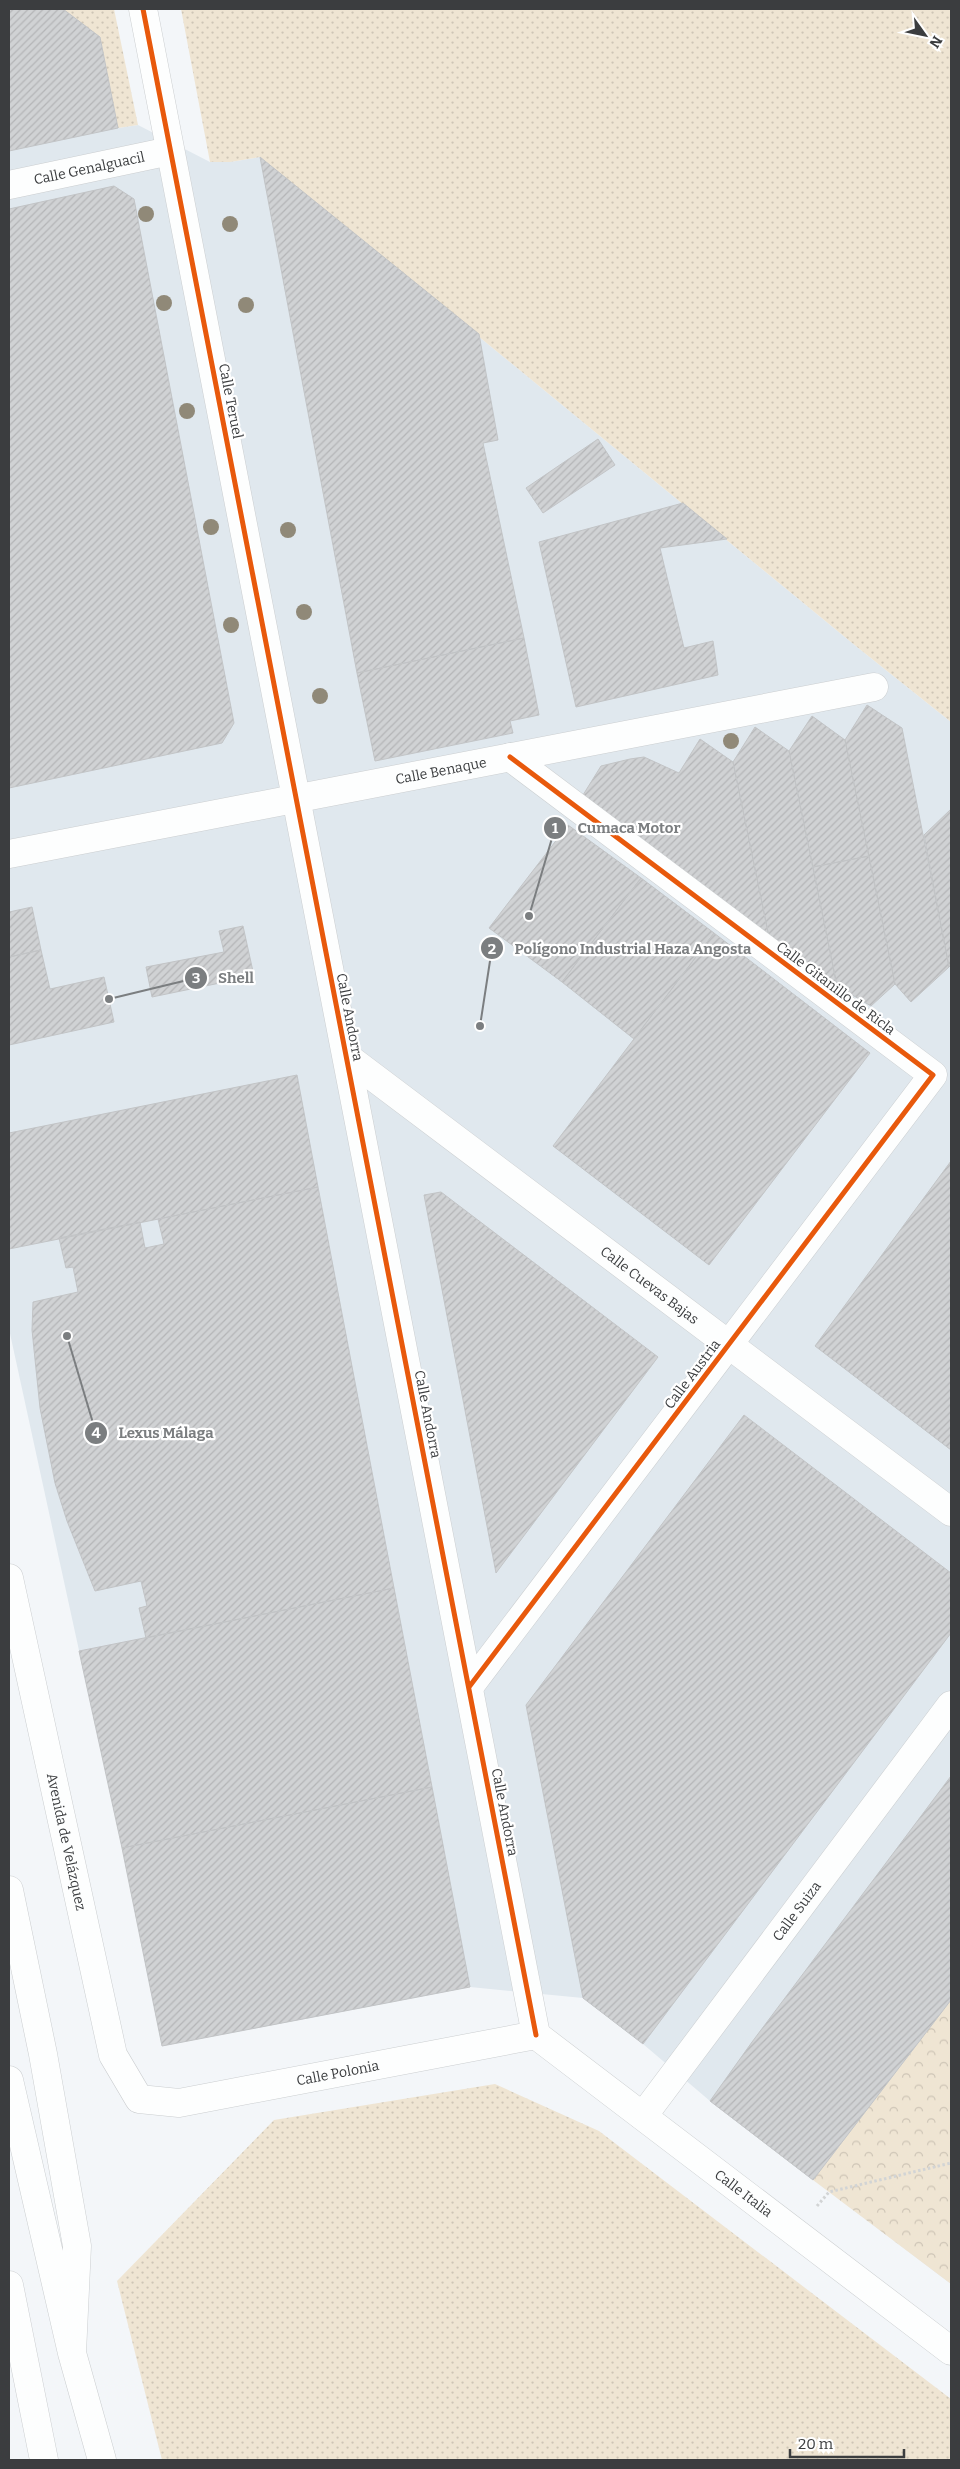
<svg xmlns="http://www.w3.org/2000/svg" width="960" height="2469" viewBox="0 0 960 2469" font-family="Bitter,serif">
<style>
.built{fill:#e0e8ee}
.grass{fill:url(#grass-dots)}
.park{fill:url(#park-crowns)}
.building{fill:url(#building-hatch);stroke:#c2c4c6}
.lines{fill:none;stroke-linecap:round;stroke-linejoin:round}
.minor-casing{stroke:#cbced0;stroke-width:29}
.motorway-casing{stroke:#cbced0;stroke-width:29}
.path{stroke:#d2d4d5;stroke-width:3;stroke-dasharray:2.5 2.5;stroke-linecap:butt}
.minor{stroke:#fdfefe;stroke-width:28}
.motorway{stroke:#fdfefe;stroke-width:28}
.cycleway-casing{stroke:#fff;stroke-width:8}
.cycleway{stroke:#e8590c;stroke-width:5}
.tree{fill:#908978}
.labels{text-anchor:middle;stroke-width:4.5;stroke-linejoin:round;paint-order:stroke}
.street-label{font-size:14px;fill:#3b3d3f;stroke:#fff}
.leader{fill:none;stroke:#7b7e80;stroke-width:2}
.callout-dot{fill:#7b7e80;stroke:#fff;stroke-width:2}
.mark-label{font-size:15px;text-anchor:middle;font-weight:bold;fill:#fff}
.callout-label{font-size:15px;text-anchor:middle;font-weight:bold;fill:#7b7e80;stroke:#fff;stroke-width:4.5;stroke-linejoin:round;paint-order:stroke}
</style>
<defs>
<pattern id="grass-dots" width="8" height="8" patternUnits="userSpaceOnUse" patternTransform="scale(1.25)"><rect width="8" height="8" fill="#efe5d3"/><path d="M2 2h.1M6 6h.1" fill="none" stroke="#cec5b6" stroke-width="1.8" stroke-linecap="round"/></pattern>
<pattern id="park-crowns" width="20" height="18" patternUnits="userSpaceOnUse" patternTransform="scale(1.25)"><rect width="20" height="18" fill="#efe5d3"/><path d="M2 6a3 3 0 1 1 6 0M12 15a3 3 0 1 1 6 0" fill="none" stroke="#cec5b6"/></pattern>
<pattern id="building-hatch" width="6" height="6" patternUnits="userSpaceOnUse" patternTransform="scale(1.25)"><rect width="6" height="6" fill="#d0d2d4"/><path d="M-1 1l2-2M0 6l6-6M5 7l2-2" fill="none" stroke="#b4b5b7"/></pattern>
</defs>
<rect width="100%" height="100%" fill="#f3f6f9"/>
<path class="built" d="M9 9H63L100 37 118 128 138 125 210 162H230L260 157 857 647 951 722V2284L710 2101 643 2044 583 1998 470 1987 162 2046 122 1848 9 1329Z"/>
<path class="grass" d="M63 9H114L138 125 118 128 100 37Z
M181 9H951V722L857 647 260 157 230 162H210Z
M495 2084 599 2131 951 2399V2460H162L117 2281 274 2120Z"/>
<path class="park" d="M951 2000V2284L813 2180Z"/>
<path class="building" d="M9 9H63L100 37 118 128 9 151Z
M260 157 479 334 498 440 483 443 524 638 357 673Z
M114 186 134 199 234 723 222 743 9 788V209Z
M598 439 615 465 543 513 526 488Z
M683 503 727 539 660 548 684 648 713 641 718 675 576 707 539 542Z
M524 638 539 715 510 721 513 733 375 761 357 673Z
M867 705 902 728 949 967 911 1002 895 984 845 740Z
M812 716 845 740 869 856 813 867 789 751Z
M755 727 789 751 837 986 769 937 733 762Z
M700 739 733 762 769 937 583 795 601 766 630 759 644 757 679 773Z
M951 809V965L949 967 924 835Z
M568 825 641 878 562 982 489 928Z
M869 856 895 984 871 1006 837 986 813 867Z
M641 878 714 933 634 1039 562 982Z
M32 907 41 950 9 957V912Z
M243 926 254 976 152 997 146 967 224 952 219 931Z
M714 933 870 1053 709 1265 553 1146Z
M41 950 50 989 104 977 114 1022 9 1045V957Z
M297 1075 318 1187 9 1249V1133Z
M951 1161V1450L815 1346Z
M318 1187 394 1588 146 1638 139 1608 147 1606 141 1581 95 1591 67 1521 55 1483 40 1408 32 1330 33 1302 78 1292 73 1267 66 1268 59 1238 140 1222 145 1248 164 1244 158 1219Z
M441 1192 658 1357 496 1573 424 1195Z
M744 1415 951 1573V1633L643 2044 583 1998 526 1705Z
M394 1588 432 1787 122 1848 79 1651Z
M951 1776V2000L813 2180 710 2101 752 2042Z
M432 1787 470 1987 162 2046 122 1848Z"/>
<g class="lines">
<defs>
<g id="minor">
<path d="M143 9 536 2035"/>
<path id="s1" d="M9 185 170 151"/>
<path id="s2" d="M9 854 874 687"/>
<path id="s3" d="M347 1057 951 1512"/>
<path id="s4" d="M9 1578 113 2055 139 2099 179 2103 536 2035"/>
<path d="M469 1687 933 1075 510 757"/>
<path id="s5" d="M536 2035 951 2351"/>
<path id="s6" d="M643 2116 951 1705"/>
</g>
<path id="motorway" d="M9 1890 43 2054 77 2246 72 2353
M9 2080 72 2353 102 2460
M9 2285 44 2460"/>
</defs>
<use href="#minor" class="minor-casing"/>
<use href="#motorway" class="motorway-casing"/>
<path class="path" d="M817 2206 829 2192 951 2163"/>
<use href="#minor" class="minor"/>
<use href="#motorway" class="motorway"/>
<defs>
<path id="cycleway" d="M143 9 536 2035
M469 1687 933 1075 510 757"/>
</defs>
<use href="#cycleway" class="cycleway-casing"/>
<use href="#cycleway" class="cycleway"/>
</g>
<g class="tree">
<circle cx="146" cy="214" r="8"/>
<circle cx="230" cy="224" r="8"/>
<circle cx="164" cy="303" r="8"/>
<circle cx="246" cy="305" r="8"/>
<circle cx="187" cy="411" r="8"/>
<circle cx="211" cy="527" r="8"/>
<circle cx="288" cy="530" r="8"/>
<circle cx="304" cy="612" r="8"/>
<circle cx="231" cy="625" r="8"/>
<circle cx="320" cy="696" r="8"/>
<circle cx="731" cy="741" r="8"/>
</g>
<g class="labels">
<g class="street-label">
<text dy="5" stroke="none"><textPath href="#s1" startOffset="82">Calle Genalguacil</textPath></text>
<text transform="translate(231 401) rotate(79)" y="5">Calle Teruel</text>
<text dy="5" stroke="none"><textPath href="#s2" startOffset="440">Calle Benaque</textPath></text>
<text transform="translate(836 988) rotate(37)" y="5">Calle Gitanillo de Ricla</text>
<text transform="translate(350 1017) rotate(79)" y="5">Calle Andorra</text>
<text dy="5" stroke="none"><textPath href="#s3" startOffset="379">Calle Cuevas Bajas</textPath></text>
<text transform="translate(692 1374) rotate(-53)" y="5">Calle Austria</text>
<text transform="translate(428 1414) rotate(79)" y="5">Calle Andorra</text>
<text transform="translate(505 1812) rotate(79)" y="5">Calle Andorra</text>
<text dy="5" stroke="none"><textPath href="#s4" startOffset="270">Avenida de Velázquez</textPath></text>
<text dy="5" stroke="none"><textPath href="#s6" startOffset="256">Calle Suiza</textPath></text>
<text dy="5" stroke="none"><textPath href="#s4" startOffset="741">Calle Polonia</textPath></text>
<text dy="5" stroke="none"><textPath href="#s5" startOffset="261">Calle Italia</textPath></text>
</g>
</g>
<path class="leader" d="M529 916L555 828M480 1026L492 948M109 999L196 978M67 1336L96 1433"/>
<g class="callout-dot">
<circle cx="529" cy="916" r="5"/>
<circle cx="480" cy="1026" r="5"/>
<circle cx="109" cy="999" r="5"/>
<circle cx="67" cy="1336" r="5"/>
<circle cx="555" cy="828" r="12"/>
<circle cx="492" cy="948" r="12"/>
<circle cx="196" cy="978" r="12"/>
<circle cx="96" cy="1433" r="12"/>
</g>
<g class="mark-label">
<text x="555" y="833">1</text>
<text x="492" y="954">2</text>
<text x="196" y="983">3</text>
<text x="96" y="1438">4</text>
</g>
<g class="callout-label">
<text x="629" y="833">Cumaca Motor</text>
<text x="633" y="954">Polígono Industrial Haza Angosta</text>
<text x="236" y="983">Shell</text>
<text x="166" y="1438">Lexus Málaga</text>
</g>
<rect width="960" height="2469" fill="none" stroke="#3b3d3f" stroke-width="20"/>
<g transform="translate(925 35) rotate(123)" stroke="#ffffff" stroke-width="4" paint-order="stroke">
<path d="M0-4L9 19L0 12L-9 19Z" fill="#3b3d3f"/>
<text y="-8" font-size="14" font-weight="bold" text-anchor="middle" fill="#3b3d3f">N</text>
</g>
<path d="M790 2449v8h114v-8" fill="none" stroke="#3b3d3f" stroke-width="2.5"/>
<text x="798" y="2449" font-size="15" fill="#3b3d3f" stroke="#ffffff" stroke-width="4" paint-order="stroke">20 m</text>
</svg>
